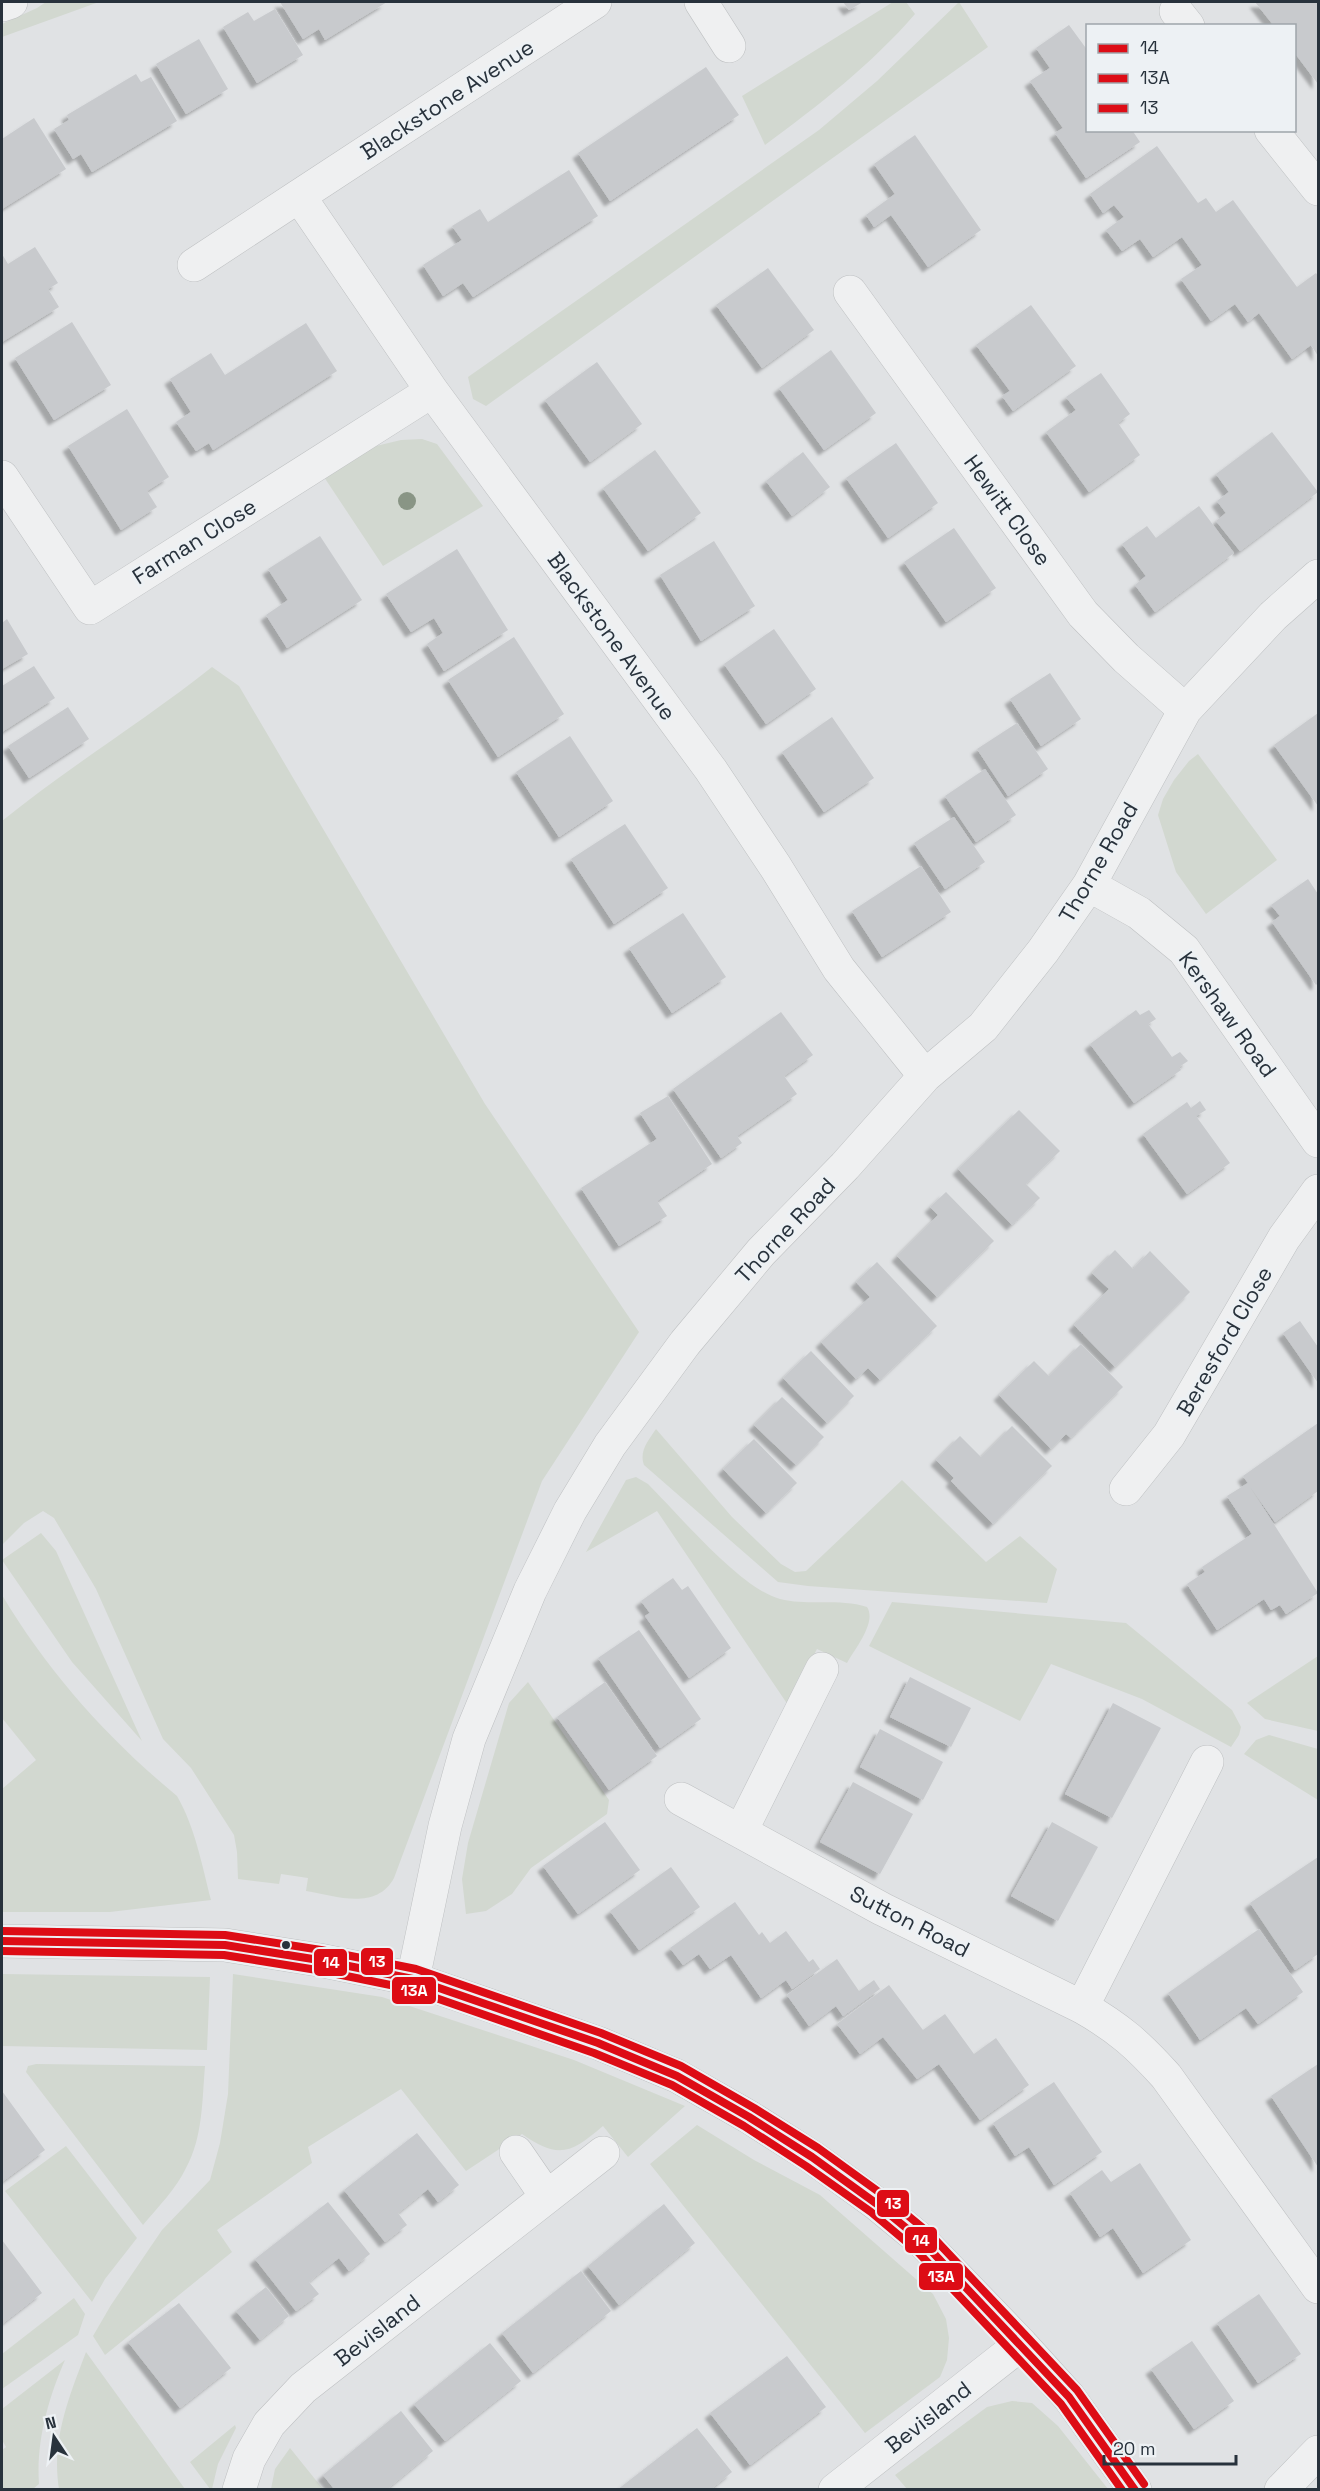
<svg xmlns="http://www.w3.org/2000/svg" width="1320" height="2491" viewBox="0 0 1320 2491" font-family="'Space Grotesk',sans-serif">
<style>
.green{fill:#d2d8d0}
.building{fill:#c8cacd;filter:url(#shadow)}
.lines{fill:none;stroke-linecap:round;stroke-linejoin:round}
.street-casing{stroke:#bec0c2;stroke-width:34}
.street{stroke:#eff0f1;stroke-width:33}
.bus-1-casing{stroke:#edf1f4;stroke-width:12}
.bus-2-casing{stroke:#edf1f4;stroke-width:12}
.bus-3-casing{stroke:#edf1f4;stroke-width:12}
.bus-1{stroke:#dd0c15;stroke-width:8}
.bus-2{stroke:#dd0c15;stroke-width:8}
.bus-3{stroke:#dd0c15;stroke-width:8}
.tree{fill:#899585}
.bus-dot{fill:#28323c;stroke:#edf1f4;stroke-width:2}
.labels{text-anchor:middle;stroke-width:6;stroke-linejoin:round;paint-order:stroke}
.street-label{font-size:22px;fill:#28323c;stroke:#edf1f4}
.line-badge{stroke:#edf1f4;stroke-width:2}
.badge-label{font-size:16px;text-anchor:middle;font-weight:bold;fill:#fff}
</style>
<defs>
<filter id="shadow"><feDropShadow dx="-5.5" dy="5.5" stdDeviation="1.5" flood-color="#0004"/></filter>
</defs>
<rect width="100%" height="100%" fill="#e0e2e4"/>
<path class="green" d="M46 2H99L2 37V24L37 8Z
M893 2H906L915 14C871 65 819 105 765 145L742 96Z
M959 2 988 47 486 406 473 399 468 377 819 130 877 81Z
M422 439 437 444 483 506 383 566 324 477 376 446 401 440Z
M212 667 239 686 485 1104 639 1332 542 1481 394 1878C376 1911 336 1896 306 1891L308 1878 281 1874 279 1884 238 1879 237 1852 234 1835 191 1768 163 1739 96 1589 54 1518 43 1511 24 1523 2 1545V821C70 766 144 721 212 667Z
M1198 754 1277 860 1206 914 1176 872 1158 815 1163 799 1174 780 1189 761Z
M656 1429 732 1517 781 1564 795 1572 806 1571 902 1480 986 1562 1020 1536 1057 1569 1047 1603 808 1586 778 1582 644 1465C639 1451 648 1441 656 1429Z
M636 1477 648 1484C679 1515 741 1589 780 1599 808 1606 839 1598 867 1607 877 1622 855 1649 847 1663L817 1649 788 1705 657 1511 586 1552 626 1480Z
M41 1533 56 1551 142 1741 72 1662 2 1560Z
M2 1595C48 1672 107 1738 177 1796 195 1827 202 1865 211 1900L110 1912H2V1789L36 1760 2 1718Z
M892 1602 1126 1623 1232 1710 1241 1727 1239 1735 1231 1747 1142 1699 1051 1664 1020 1721 869 1646Z
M1318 1656V1731L1265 1719 1247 1703Z
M528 1682 609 1800 607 1814 531 1868 512 1894 486 1911 466 1914 462 1879 468 1843 509 1703Z
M1269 1735 1318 1749V1800L1244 1754 1256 1740Z
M2 1974 210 1977 207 2050 2 2046Z
M233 1974 382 1997 574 2060 685 2106 628 2157 603 2126C571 2153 559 2160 522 2134L466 2171 401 2089 308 2147 312 2163 217 2230 232 2252 105 2355 93 2336 111 2305 162 2230 210 2180 220 2143 228 2094Z
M36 2064 205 2066C202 2101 203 2137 186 2168 176 2189 158 2207 143 2225L26 2072 28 2066Z
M697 2125 754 2160 820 2195 933 2294 946 2319 949 2338 947 2360 940 2377 865 2433 650 2164Z
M66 2146 137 2238 105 2279 92 2302 5 2191Z
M74 2298 85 2314 78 2335 2 2389V2354Z
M86 2352 185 2489H59C51 2440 69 2397 86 2352Z
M65 2360C48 2399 36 2442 39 2484L33 2489H2V2450L6 2447 2 2440V2409Z
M1012 2401 1032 2403 1058 2426 1108 2489H907L895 2475 987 2407Z
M235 2425 236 2428 218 2464 212 2489H210L190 2462Z
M290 2448 323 2489H271L275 2469Z"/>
<path class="building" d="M280 2H387L325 40 319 29 303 39Z
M843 2H863L849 10Z
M1255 2H1318V84L1294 52V26H1274Z
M275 9 303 55 257 83 223 27 248 12 254 21Z
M1069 25 1088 51V130H1132L1140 142 1086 178 1055 133 1063 128 1030 81 1050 68 1036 48Z
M199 39 228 89 186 114 156 64Z
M706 67 739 115 610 201 578 153Z
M136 74 141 82 151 77 177 121 92 172 81 154 73 159 54 129 69 120 67 115Z
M34 118 66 169 2 209V139Z
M915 135 981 230 928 267 891 215 874 227 866 215 895 194 874 164Z
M1157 146 1198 203 1206 198 1216 212 1233 200 1297 287 1316 273 1318 276V356L1311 345 1292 359 1259 313 1248 322 1235 304 1211 321 1181 279 1202 265 1182 237 1153 257 1140 239 1122 251 1106 230 1124 217 1114 205 1103 213 1090 194Z
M569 170 598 216 473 297 463 283 443 296 423 265 462 240 452 226 480 209 488 222Z
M35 247 58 283 48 289 59 307 2 342V254L8 264Z
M768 268 814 330 762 368 716 305Z
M1031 305 1076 366 1013 411 1002 396 1010 391 976 345Z
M72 322 111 385 54 420 15 358Z
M306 323 337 371 213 450 209 443 196 451 176 422 191 412 170 379 211 353 225 375Z
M831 350 876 413 824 450 779 388Z
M597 362 642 424 590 462 545 400Z
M1101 373 1130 414 1118 423 1140 455 1089 492 1046 432 1076 410 1066 397Z
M127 409 169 477 147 491 157 507 121 530 68 446Z
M1272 432 1318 492 1240 551 1216 521 1226 513 1217 501 1229 492 1216 474Z
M896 443 938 503 888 538 846 478Z
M655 450 701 513 648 551 603 488Z
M803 452 830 487 792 516 766 481Z
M1199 506 1234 553 1155 612 1135 585 1146 576 1122 544 1147 526 1156 538Z
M954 528 996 588 946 622 904 562Z
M320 536 362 600 287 648 266 615 288 600 268 569Z
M714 541 755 606 701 641 660 575Z
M457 549 508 630 444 671 427 644 443 633 434 618 411 632 386 594Z
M7 619 28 654 2 669V623Z
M774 629 816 689 766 724 724 664Z
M514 637 564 714 498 757 448 680Z
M34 666 55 698 2 732V686Z
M1050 673 1081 719 1041 746 1010 699Z
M68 707 89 739 29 778 8 746Z
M1318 713V806L1274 745Z
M832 717 874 778 824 812 782 752Z
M1017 723 1048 769 1008 796 977 749Z
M570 736 613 801 559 837 516 772Z
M985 769 1016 815 976 842 945 796Z
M954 817 985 862 945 889 914 843Z
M625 824 668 888 614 924 571 859Z
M921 866 951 912 882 957 852 911Z
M1308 879 1318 894V983L1316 985 1272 922 1280 916 1271 905Z
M683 913 726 977 672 1013 629 948Z
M1136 1010 1140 1015 1149 1010 1156 1019 1148 1024 1172 1057 1180 1052 1188 1061 1179 1067 1181 1070 1134 1103 1090 1044Z
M781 1012 813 1055 784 1076 797 1094 737 1136 742 1143 721 1158 673 1089Z
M668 1096 712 1164 657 1201 667 1216 619 1246 581 1188 657 1139 640 1113Z
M1200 1101 1206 1110 1196 1116 1230 1163 1187 1194 1143 1134 1187 1102 1191 1108Z
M1019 1110 1060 1151 1026 1184 1040 1198 1012 1225 958 1169Z
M946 1192 994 1241 937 1297 897 1256 938 1215 930 1207Z
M1115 1250 1133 1269 1150 1251 1190 1292 1115 1367 1074 1325 1109 1289 1092 1273Z
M877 1262 937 1326 880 1380 868 1368 856 1379 821 1342 870 1297 856 1282Z
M1300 1321 1318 1347V1383L1283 1333Z
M1081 1344 1123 1387 1071 1438 1066 1434 1051 1449 999 1395 1034 1361 1049 1376Z
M811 1351 854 1396 827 1423 783 1378Z
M782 1397 824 1437 796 1465 754 1425Z
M1318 1423V1491L1275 1522 1250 1487 1318 1593 1286 1614 1280 1605 1271 1610 1264 1599 1217 1630 1187 1584 1205 1572 1202 1567 1252 1534 1227 1496 1248 1483 1243 1476Z
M1012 1426 1052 1466 993 1524 951 1481 954 1478 936 1460 960 1436 981 1457Z
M754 1439 797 1483 766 1513 723 1469Z
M673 1578 682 1590 688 1586 731 1648 689 1678 645 1616 650 1613 641 1601Z
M639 1630 701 1719 660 1748 598 1658Z
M910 1677 971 1708 951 1747 890 1717Z
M605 1682 657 1756 609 1790 557 1717Z
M1113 1703 1161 1728 1112 1818 1065 1794Z
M880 1729 943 1762 923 1800 860 1767Z
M853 1782 913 1814 880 1874 820 1842Z
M605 1822 640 1870 578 1914 543 1866Z
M1052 1822 1098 1847 1058 1921 1011 1896Z
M1318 1857V1954L1295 1970 1250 1903Z
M671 1867 700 1907 639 1950 610 1911Z
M735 1902 759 1935 762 1932 770 1943 786 1931 809 1962 813 1959 820 1969 792 1989 786 1980 761 1998 731 1955 710 1969 699 1954 683 1965 670 1948Z
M1259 1929 1303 1992 1258 2024 1246 2008 1200 2040 1168 1993Z
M837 1959 859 1991 874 1980 880 1989 843 2016 836 2006 809 2026 787 1995Z
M889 1985 923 2030 945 2014 974 2054 996 2038 1029 2085 980 2120 939 2064 917 2079 883 2037 860 2054 837 2024Z
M1318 2064V2167L1271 2096Z
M1054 2082 1102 2152 1054 2185 1029 2147 1015 2156 993 2123Z
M2 2091 45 2150 2 2182Z
M417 2133 459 2185 438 2202 428 2189 398 2213 407 2225 385 2242 344 2190Z
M1140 2163 1191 2240 1143 2273 1113 2228 1100 2237 1070 2193 1102 2170 1111 2182Z
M328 2202 370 2254 349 2271 339 2258 322 2271 309 2282 319 2294 296 2311 255 2259Z
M664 2204 695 2243 619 2305 588 2266Z
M2 2240 42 2293 2 2324Z
M581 2271 611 2311 533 2373 502 2333Z
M266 2287 289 2316 260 2340 236 2311Z
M1259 2294 1301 2354 1258 2383 1217 2323Z
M179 2303 231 2368 180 2408 128 2342Z
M1192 2341 1234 2401 1194 2429 1151 2369Z
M490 2343 521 2381 445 2441 414 2404Z
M787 2356 826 2407 750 2465 710 2413Z
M401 2411 433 2451 386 2490H335L323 2475Z
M697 2428 732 2472 710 2490H617Z"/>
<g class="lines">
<defs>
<path id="street" d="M595 2 299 196 432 391 711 770 775 866 839 969 925 1076
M701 2 729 46
M2 5 11 2
M1176 11 1188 26
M1271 130 1318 189
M194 265 299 196
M850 292 1083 614 1126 658 1185 710
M2 477 90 608 432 391
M1089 885 1139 913 1184 950 1318 1141
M1126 1489 1169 1435 1284 1238 1318 1191
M681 1799 882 1909 1082 2007C1119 2028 1138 2045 1166 2076L1318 2287
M741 1831 822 1669
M2 1941 225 1945 319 1960 413 1979 598 2043 677 2076 749 2117 812 2157 877 2204 922 2241 1021 2344 1069 2397 1135 2490
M413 1979 445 1826 469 1739 530 1591 570 1511 610 1445 685 1343 761 1252 845 1166 925 1076 983 1027 1043 951 1089 885 1185 710 1273 616 1318 576
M1082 2007 1207 1762
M516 2152 547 2197
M239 2490 249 2459 269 2424 303 2388 603 2153
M835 2490 1021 2344
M1281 2490 1318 2452"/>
</defs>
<use href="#street" class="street-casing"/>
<use href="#street" class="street"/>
<defs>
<path id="bus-1" d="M2 1941 225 1945 319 1960 413 1979 598 2043 677 2076 749 2117 812 2157 877 2204 922 2241 1069 2397 1135 2490"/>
<path id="bus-2" d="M2 1951 224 1955 317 1970 410 1989 594 2053 672 2085 744 2126 806 2166 871 2212 915 2249 1061 2404 1122 2490"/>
<path id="bus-3" d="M2 1931 225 1935 321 1950 416 1969 601 2033 681 2066 754 2108 818 2148 883 2195 929 2233 1077 2390 1144 2484"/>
</defs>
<use href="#bus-1" class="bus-1-casing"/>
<use href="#bus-2" class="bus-2-casing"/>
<use href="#bus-3" class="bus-3-casing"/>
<use href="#bus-1" class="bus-1"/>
<use href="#bus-2" class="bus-2"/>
<use href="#bus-3" class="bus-3"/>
</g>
<circle class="tree" cx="407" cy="501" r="9"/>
<circle class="bus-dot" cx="286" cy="1945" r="5"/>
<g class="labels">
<g class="street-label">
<text transform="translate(447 99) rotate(-33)" y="8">Blackstone Avenue</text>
<text transform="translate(1008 510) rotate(54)" y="8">Hewitt Close</text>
<text transform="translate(194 541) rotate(-32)" y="8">Farman Close</text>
<text transform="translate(612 636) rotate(54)" y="8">Blackstone Avenue</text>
<text transform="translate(1098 862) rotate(-60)" y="8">Thorne Road</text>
<text transform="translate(1228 1014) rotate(54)" y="8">Kershaw Road</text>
<text transform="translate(785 1230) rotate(-47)" y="8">Thorne Road</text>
<text transform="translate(1224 1341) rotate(-60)" y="8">Beresford Close</text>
<text transform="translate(910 1921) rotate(27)" y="8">Sutton Road</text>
<text transform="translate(377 2330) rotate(-38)" y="8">Bevisland</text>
<text transform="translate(928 2417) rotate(-38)" y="8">Bevisland</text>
</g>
</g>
<g class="line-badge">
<rect x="360" y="1947" width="34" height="29" rx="6" fill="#dd0c15"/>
<rect x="313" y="1948" width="35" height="29" rx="6" fill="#dd0c15"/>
<rect x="391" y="1976" width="46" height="29" rx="6" fill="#dd0c15"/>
<rect x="876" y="2189" width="34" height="29" rx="6" fill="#dd0c15"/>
<rect x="904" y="2226" width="34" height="28" rx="6" fill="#dd0c15"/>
<rect x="918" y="2262" width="46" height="29" rx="6" fill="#dd0c15"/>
</g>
<g class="badge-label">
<text x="377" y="1967">13</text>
<text x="331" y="1968">14</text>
<text x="414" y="1996">13A</text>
<text x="893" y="2209">13</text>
<text x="921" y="2246">14</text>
<text x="941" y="2282">13A</text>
</g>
<rect width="1320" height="2491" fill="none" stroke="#28323c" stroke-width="6"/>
<rect x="1086" y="24" width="210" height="108" fill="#edf1f4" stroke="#9ea5aa" stroke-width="1.5"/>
<rect x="1098" y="44" width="30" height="9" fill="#dd0c15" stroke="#9ea5aa" stroke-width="1.5"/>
<text x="1140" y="54" font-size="18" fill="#28323c">14</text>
<rect x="1098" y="74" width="30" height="9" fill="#dd0c15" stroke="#9ea5aa" stroke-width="1.5"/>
<text x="1140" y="84" font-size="18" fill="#28323c">13A</text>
<rect x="1098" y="104" width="30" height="9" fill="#dd0c15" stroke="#9ea5aa" stroke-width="1.5"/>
<text x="1140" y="114" font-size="18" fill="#28323c">13</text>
<g transform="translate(54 2437) rotate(347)" stroke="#edf1f4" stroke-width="4.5" paint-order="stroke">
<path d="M0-4.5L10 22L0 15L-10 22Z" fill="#28323c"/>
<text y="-9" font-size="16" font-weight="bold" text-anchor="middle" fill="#28323c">N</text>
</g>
<path d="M1104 2455v9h132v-9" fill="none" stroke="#28323c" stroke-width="3"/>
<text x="1113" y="2455" font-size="18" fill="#28323c" stroke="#edf1f4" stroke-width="4.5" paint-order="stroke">20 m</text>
</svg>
